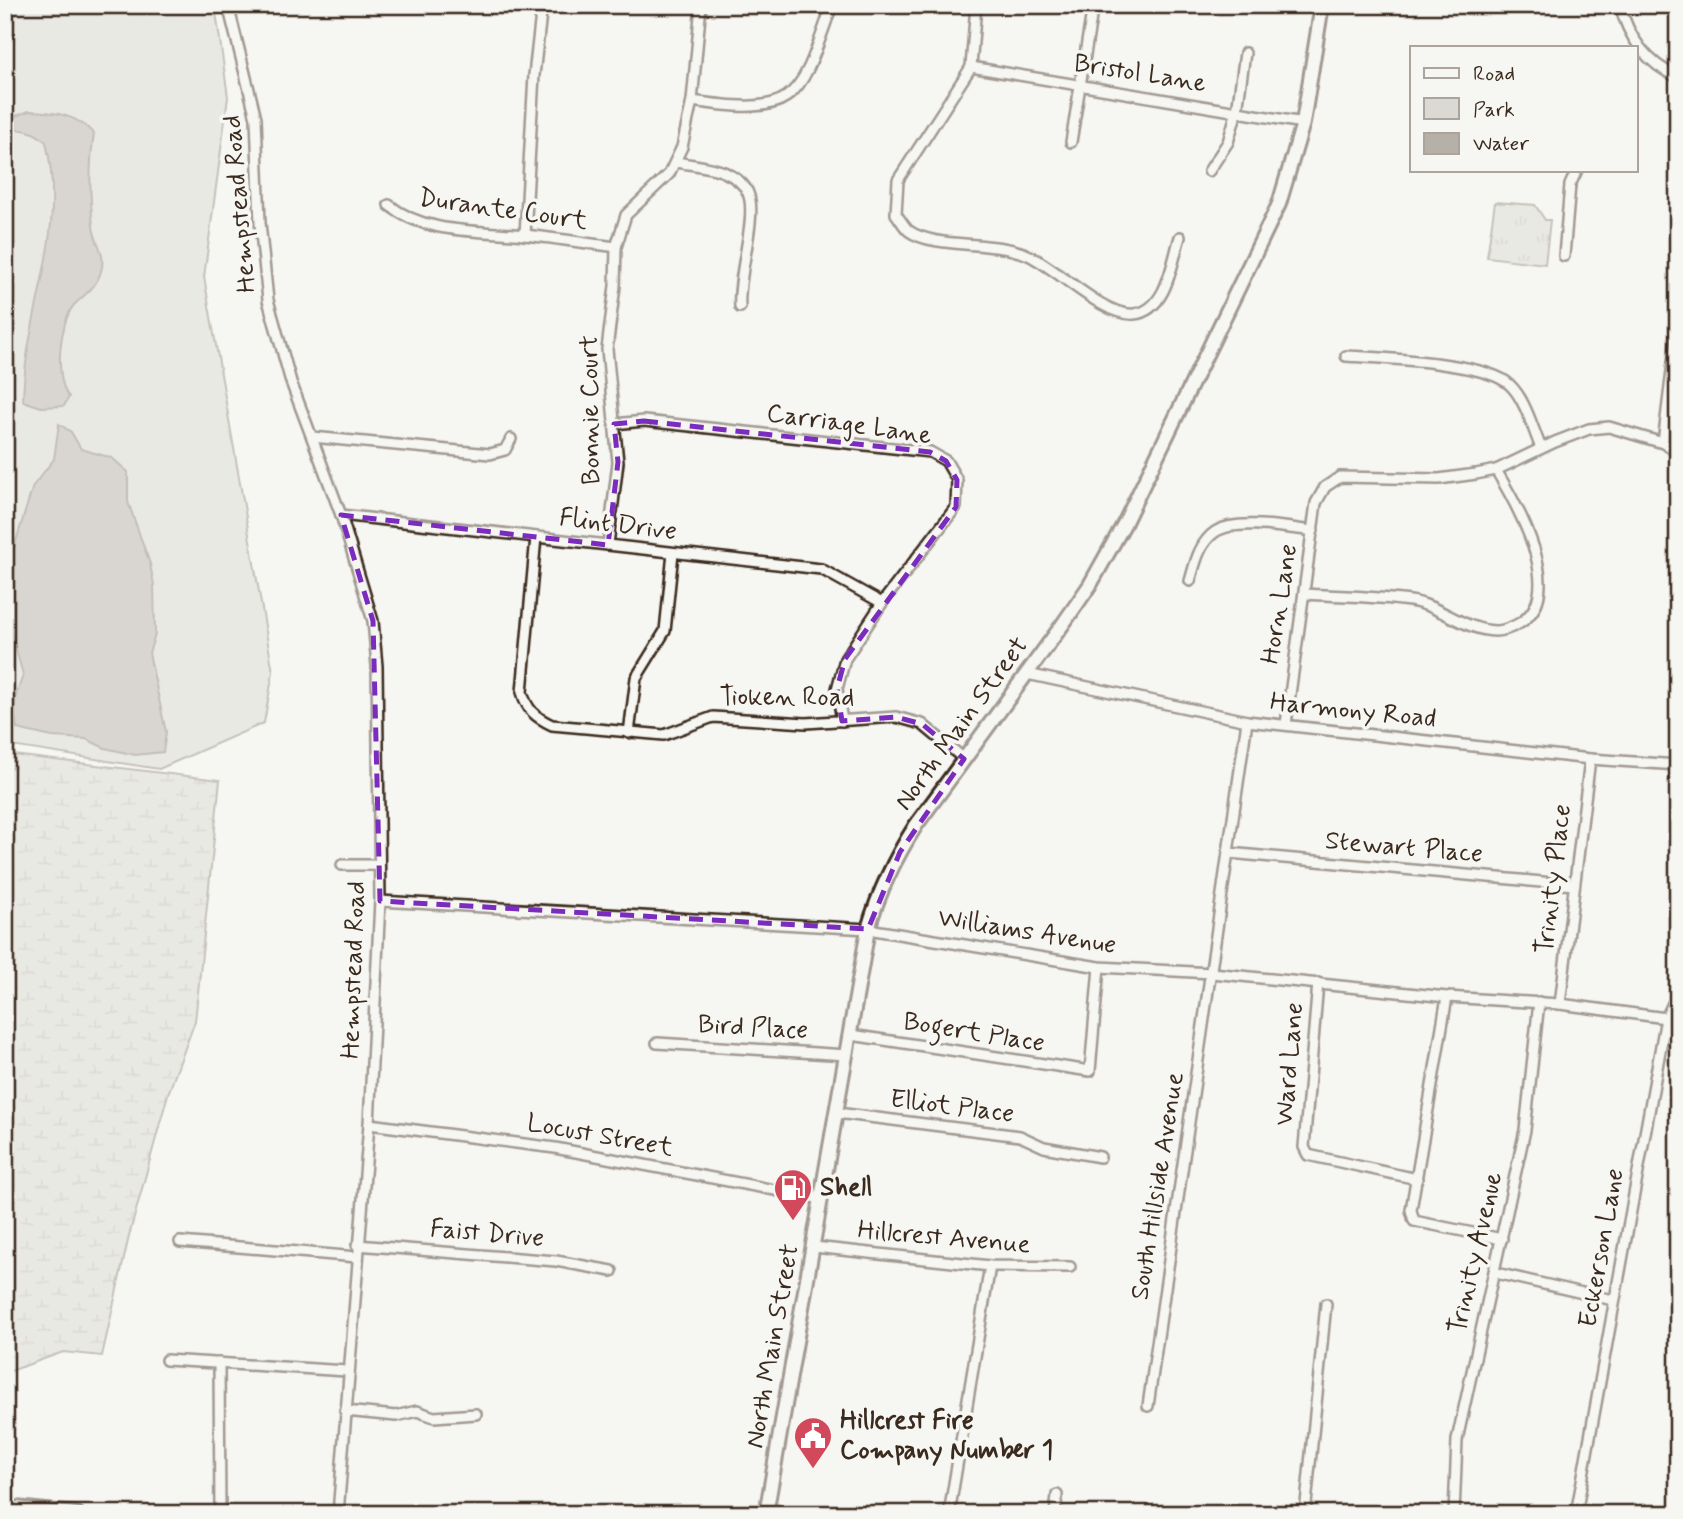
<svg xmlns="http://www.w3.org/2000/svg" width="1683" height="1519" font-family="Mynerve,sans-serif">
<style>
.green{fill:#dad9d3;stroke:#8a8278;stroke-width:2}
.wetland{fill:url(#wetland-marsh);stroke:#8a8278;stroke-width:2}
.park{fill:url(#park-tufts);stroke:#8a8278;stroke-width:2}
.water{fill:#b6b0a9;stroke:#857a71;stroke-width:2}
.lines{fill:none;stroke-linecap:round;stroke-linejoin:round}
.street-casing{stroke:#3b2a1e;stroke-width:14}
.secondary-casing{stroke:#3b2a1e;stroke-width:18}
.street{stroke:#f6f6f2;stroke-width:9}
.secondary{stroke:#f6f6f2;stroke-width:12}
.marked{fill:none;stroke:#7b2cbf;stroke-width:5;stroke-dasharray:14 9;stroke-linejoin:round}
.labels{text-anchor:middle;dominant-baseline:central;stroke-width:7;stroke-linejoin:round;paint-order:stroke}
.street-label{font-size:26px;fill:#3b2a1e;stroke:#f6f6f2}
.poi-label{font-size:26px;font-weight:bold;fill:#3b2a1e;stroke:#f6f6f2;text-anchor:start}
</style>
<defs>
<pattern id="wetland-marsh" width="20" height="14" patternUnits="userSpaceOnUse" patternTransform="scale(1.75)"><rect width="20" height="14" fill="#dad9d3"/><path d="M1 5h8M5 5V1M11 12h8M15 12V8" fill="none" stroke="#bcbab5"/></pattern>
<pattern id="park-tufts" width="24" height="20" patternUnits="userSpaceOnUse" patternTransform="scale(1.75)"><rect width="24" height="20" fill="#dad9d3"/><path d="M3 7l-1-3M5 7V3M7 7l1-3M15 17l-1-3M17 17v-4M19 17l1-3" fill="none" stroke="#bcbab5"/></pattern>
</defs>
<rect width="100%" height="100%" fill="#f6f6f2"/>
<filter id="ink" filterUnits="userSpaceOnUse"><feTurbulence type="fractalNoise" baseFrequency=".0143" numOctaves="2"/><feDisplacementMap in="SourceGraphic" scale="14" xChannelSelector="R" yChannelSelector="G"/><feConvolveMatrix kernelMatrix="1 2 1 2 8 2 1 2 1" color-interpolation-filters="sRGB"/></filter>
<g filter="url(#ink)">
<path class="green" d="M5 5H215L228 97 204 277 273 672 264 723 159 769 5 745Z"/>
<path class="wetland" d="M5 754 220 780 195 1021 168 1094 129 1236 102 1356 63 1352 5 1373Z"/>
<path class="park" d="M1495 202 1535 205 1545 220H1550L1545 264 1487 257Z"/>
<g class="water">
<path d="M29 111C55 112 76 114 94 134 89 163 90 198 93 226 94 240 105 252 102 267 98 287 86 293 74 305 59 322 54 380 69 397L64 406 41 407 23 401C25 310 68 236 46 142 34 131 27 130 12 129L8 125 10 118Z"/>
<path d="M59 424 71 432 81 449 112 458 128 472V502L150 564 154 585 155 634 149 653 166 732 163 752 135 755 105 748 86 739 52 737 17 729 13 705 23 675 11 631 10 561 33 486 54 459Z"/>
</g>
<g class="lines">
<defs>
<g id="street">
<path d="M228 5 256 118 260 223 268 300 291 382 341 515 373 621 377 666 380 901 369 1124 338 1514"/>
<path d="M976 5 971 67 898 180 896 214C900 219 904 227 909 231 934 249 995 240 1028 255 1057 268 1104 317 1134 314 1167 311 1172 262 1180 237"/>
<path d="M1620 5C1628 37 1647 64 1678 77"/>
<path d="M971 67 1303 123"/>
<path d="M692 101C799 117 799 99 832 5"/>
<path d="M1071 142 1093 5"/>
<path d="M676 162C691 165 709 166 724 172 733 176 744 183 748 193 758 217 737 275 740 307"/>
<path d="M1209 171 1228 142 1237 111 1245 53"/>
<path d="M389 205C426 235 479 230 524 235 555 238 585 243 616 247"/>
<path d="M525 235 534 75 542 5"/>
<path d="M1564 256 1570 185 1577 170"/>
<path d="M1346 356C1379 358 1488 362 1510 385 1525 399 1533 429 1541 448"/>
<path d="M614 424 644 421 930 452 946 461 957 480 956 507 882 603 845 659 837 689 842 721"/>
<path d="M312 437 490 454 505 450 511 439"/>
<path d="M1663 443 1678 322"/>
<path d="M341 515 821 569 882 603"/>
<path d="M536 537 522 692C527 710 535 717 552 725L664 735 713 717 806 723 896 717 922 724 964 759"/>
<path d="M608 545 618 462 607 349 615 286 616 247 626 215 669 174 682 147 692 101 701 5"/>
<path d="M1190 581C1195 564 1199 543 1215 532 1236 518 1288 528 1313 531"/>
<path d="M1304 594C1339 596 1375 596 1410 601 1439 605 1464 630 1495 631 1503 631 1513 627 1520 623 1568 593 1517 505 1496 470"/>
<path d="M1027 674 1247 721 1590 759 1678 765"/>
<path d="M1286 724 1316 503 1325 487 1340 477 1439 479 1476 474 1496 470 1555 442 1589 429 1609 427 1663 443 1678 452"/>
<path d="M629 733 636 678 665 631 673 553"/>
<path d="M1229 853 1574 885"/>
<path d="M342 865H379"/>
<path d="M380 901 868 929 1099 967 1212 973 1447 997 1560 1004 1666 1018"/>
<path d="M1318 983 1304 1147 1308 1155 1417 1179"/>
<path d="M1447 997 1411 1210 1414 1221 1502 1239"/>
<path d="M1560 1004 1590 759"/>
<path d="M851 1035 1090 1071 1099 967"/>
<path d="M657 1043 847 1055"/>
<path d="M837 1113 1020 1136 1044 1147 1100 1157"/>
<path d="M369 1124 555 1148 822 1199"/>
<path d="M180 1242 357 1257"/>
<path d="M357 1245 556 1261 612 1271"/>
<path d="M814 1247 990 1266 1070 1267"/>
<path d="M1496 1273 1613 1300"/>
<path d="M166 1360 347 1371"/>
<path d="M219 1363 220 1514"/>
<path d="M1148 1406 1247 721"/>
<path d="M345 1411 396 1416 417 1411 434 1417 476 1414"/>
<path d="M949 1514 990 1266"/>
<path d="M1055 1514 1057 1495"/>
<path d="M1305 1514 1326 1304"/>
<path d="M1454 1514 1457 1440 1525 1130 1539 1002"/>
<path d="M1576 1514 1666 1018 1678 993"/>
</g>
<g id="secondary">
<path d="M5 1507 77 1514"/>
<path d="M766 1514 868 929C879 891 895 858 916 825L1063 624 1090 585 1124 524 1279 204 1303 123 1322 5"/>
</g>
</defs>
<use href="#street" class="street-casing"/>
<use href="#secondary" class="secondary-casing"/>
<use href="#street" class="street"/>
<use href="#secondary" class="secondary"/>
</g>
</g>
<path d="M0 0H1683V1519H0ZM644 421 930 452 946 461 957 480 956 507 845 659 837 689 842 721 896 717 922 724 964 759 900 852 868 929 380 901 373 621 341 515 608 545 618 462 614 424Z" fill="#f6f6f2" fill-opacity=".55" fill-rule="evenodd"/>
<path class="marked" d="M644 421 930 452 946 461 957 480 956 507 845 659 837 689 842 721 896 717 922 724 964 759 900 852 868 929 380 901 373 621 341 515 608 545 618 462 614 424Z"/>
<defs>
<symbol id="fuel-pin" viewBox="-11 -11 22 30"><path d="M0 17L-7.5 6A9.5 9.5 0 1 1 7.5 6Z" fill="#d1495b" stroke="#f6f6f2"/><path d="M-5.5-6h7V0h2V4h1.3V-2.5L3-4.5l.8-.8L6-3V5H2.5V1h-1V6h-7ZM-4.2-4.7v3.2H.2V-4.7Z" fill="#fff"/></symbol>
<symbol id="civic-pin" viewBox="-11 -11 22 30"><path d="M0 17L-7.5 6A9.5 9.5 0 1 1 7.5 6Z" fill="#d1495b" stroke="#f6f6f2"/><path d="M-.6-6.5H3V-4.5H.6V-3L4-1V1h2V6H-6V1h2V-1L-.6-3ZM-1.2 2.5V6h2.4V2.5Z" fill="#fff"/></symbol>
</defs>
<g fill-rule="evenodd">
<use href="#fuel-pin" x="771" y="1166" width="44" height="60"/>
<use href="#civic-pin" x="791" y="1414" width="44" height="60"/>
</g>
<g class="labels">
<g class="street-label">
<text transform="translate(1140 74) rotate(9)">Bristol Lane</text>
<text transform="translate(240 204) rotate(-95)">Hempstead Road</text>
<text transform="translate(503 210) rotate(8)">Durante Court</text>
<text transform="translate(591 410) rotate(-91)">Bonnie Court</text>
<text transform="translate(849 425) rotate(8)">Carriage Lane</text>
<text transform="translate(618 525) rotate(7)">Flint Drive</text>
<text transform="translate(1280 604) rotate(-81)">Horn Lane</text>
<text x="787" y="698">Tioken Road</text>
<text transform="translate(1353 711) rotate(6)">Harmony Road</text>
<text transform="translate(962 724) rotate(-54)">North Main Street</text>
<text transform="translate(1404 848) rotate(5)">Stewart Place</text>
<text transform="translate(1554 879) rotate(-83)">Trinity Place</text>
<text transform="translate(1027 932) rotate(9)">Williams Avenue</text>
<text transform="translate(354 970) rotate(-88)">Hempstead Road</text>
<text transform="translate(753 1028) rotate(3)">Bird Place</text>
<text transform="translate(974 1033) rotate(9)">Bogert Place</text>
<text transform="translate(1290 1064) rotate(-85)">Ward Lane</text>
<text transform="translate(952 1107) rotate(7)">Elliot Place</text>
<text transform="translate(600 1136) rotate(10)">Locust Street</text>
<text transform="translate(1158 1186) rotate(-81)">South Hillside Avenue</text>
<text transform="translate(487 1234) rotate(5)">Faist Drive</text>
<text transform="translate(944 1238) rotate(5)">Hillcrest Avenue</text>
<text transform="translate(1602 1248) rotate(-80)">Eckerson Lane</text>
<text transform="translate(1476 1253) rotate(-77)">Trinity Avenue</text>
<text transform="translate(773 1346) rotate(-80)">North Main Street</text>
</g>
<g class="poi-label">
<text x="820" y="1188">Shell</text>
<text x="840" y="1421">Hillcrest Fire<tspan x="840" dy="30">Company Number 1</tspan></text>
</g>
</g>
<rect width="1683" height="1519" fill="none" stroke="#f6f6f2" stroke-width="28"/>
<rect x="14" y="14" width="1655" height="1491" fill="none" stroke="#3b2a1e" stroke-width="2.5" filter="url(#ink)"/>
<rect x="1410" y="46" width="228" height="126" fill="#f6f6f2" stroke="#aba49d" stroke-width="2"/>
<rect x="1424" y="68" width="35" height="10" fill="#f6f6f2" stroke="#aba49d" stroke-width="2"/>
<text x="1473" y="80" font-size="21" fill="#3b2a1e">Road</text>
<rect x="1424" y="98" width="35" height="21" fill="#dad9d3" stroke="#aba49d" stroke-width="2"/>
<text x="1473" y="116" font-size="21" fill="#3b2a1e">Park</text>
<rect x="1424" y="133" width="35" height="21" fill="#b6b0a9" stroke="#aba49d" stroke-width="2"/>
<text x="1473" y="150" font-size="21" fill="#3b2a1e">Water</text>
</svg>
